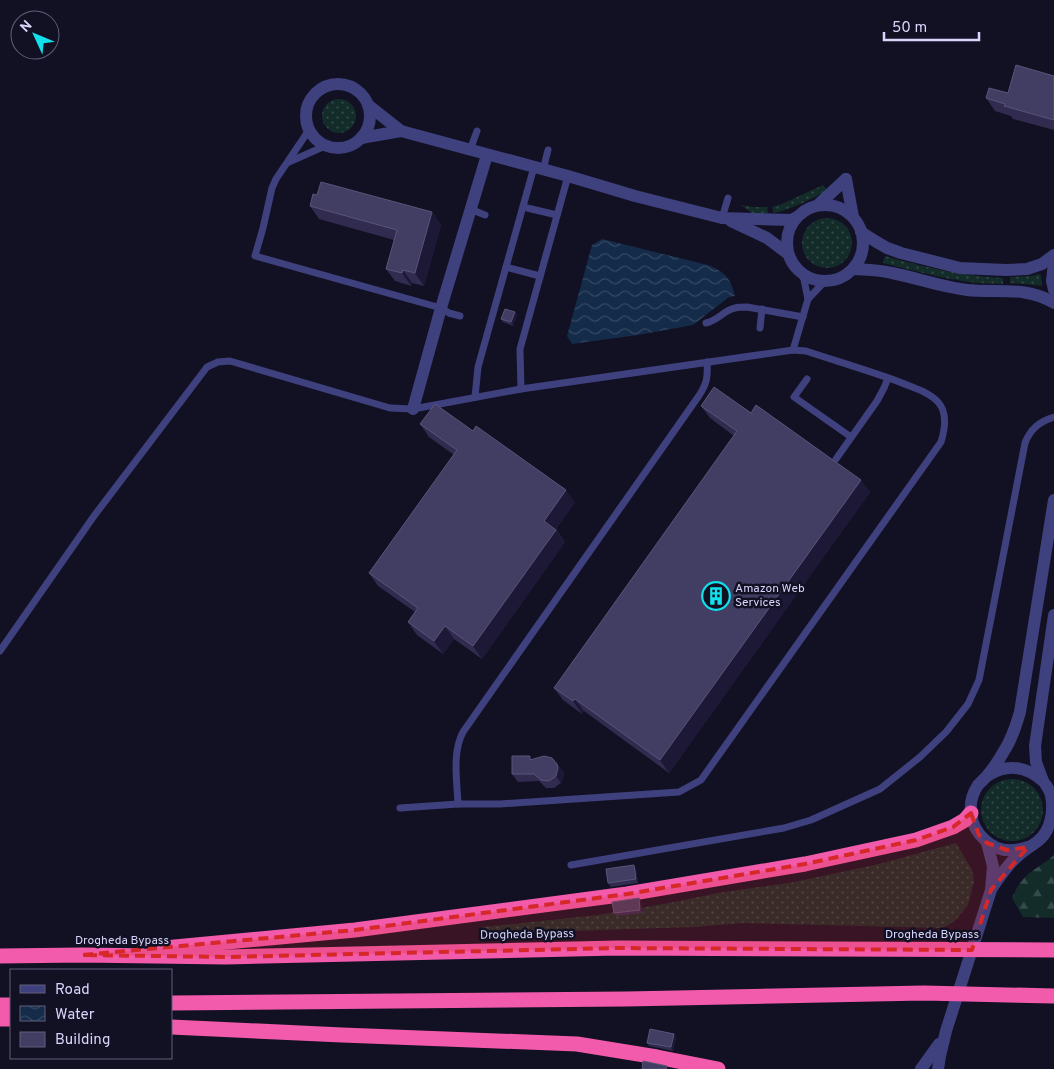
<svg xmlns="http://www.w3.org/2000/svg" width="1054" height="1069" font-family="Overpass,sans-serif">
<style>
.grass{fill:url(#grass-dots)}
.forest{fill:url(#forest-firs)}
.water{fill:url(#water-waves)}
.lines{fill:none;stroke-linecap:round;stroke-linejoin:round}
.service{stroke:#3f407e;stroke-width:7}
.minor{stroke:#3f407e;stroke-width:12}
.tertiary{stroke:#3f407e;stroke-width:12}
.motorway{stroke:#f25aab;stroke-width:15}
.wall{fill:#302b4f}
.shaded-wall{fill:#1c1836}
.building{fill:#423d62;stroke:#59557a}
.marked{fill:#d62828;fill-opacity:0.2;stroke:#d62828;stroke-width:4;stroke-dasharray:10 6;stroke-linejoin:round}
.labels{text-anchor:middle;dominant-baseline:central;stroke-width:5;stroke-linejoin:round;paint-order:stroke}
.poi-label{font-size:12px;fill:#d7d5fc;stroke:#121023;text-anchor:start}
.street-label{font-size:12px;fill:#d7d5fc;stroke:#121023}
</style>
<defs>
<pattern id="grass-dots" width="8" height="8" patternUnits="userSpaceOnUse" patternTransform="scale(1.25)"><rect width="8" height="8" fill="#132c2a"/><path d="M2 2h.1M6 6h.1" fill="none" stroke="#354a4a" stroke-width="1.8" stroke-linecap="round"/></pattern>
<pattern id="forest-firs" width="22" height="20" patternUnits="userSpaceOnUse" patternTransform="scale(1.25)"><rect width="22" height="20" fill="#132c2a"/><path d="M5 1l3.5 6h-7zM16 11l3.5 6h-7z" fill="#354a4a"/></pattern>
<pattern id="water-waves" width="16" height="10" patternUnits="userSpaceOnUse" patternTransform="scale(1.25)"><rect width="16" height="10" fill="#142b49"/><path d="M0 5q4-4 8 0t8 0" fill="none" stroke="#354964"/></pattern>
</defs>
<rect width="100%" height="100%" fill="#121023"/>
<g class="grass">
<circle cx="339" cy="116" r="17"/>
<path d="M823 185 827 190C815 198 789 210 774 213L772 207 782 204Z"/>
<path d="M741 205 754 207H767L768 214 752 213Z"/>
<circle cx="827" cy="243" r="25"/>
<path d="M885 256C924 267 962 276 1003 278V284C959 284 925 273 883 263Z"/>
<path d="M1039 274 1041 275 1042 286 1026 284 1010 283V277L1031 276Z"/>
<circle cx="1012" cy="810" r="31"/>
<path d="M956 843 972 870 974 882 968 905 956 920 943 928 743 923 694 927 538 932 481 933 479 930 483 927 598 915 664 904 718 893 794 882 879 864Z"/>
</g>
<path class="forest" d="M1054 855V918L1023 917 1012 898C1017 885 1026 874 1038 867 1043 863 1049 860 1054 855Z"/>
<path class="water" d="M602 239 708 265C725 272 730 277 735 296L729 297 693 325 638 335 572 344 567 336 592 245Z"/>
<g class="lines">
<g class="service">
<path d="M309 130 276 179 272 188 263 228 255 256 441 308 449 313 460 316"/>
<path d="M470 150 477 131"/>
<path d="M289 162 325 146"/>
<path d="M543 170 548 150"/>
<path d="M523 207 557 215"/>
<path d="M470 209 485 215"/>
<path d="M722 218 728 198"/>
<path d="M506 267 540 276"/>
<path d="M803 275 808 299 825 281"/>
<path d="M706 323C719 320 724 310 735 308 739 307 743 307 747 307L803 317"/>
<path d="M760 328 762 309"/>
<path d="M793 350 808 299"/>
<path d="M807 379 794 397 851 437"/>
<path d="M521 389 520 349 568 176"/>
<path d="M475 397 478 367 534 167"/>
<path d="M836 459 877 401 884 388 888 378"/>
<path d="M0 651 94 516 207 367 218 362 230 361 390 408 413 409 521 389 793 350 806 351C836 361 867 370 897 381 911 387 928 391 938 402 948 413 945 429 941 442L701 780 679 792 500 804H458L400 808"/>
<path d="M458 804C457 781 452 752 463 732L698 397C707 384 708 377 707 362"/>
<path d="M571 865 784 828 811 820 880 789 920 757 946 732 968 704 979 680 1025 443C1030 429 1040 421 1054 417"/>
</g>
<g class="minor">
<circle cx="338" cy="116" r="32"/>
<path d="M401 131 568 176 635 196 722 218 791 220 797 217"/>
<path d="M361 138 401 131 368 105"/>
<path d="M846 179 853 217"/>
<path d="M818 205 846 179"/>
<circle cx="825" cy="243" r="38"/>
<path d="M731 221 767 238 787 253"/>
<path d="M861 232 875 241 887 248 901 253 960 268 1006 270 1027 269 1042 264 1054 255"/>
<path d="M854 269C867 270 879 270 892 273 917 278 942 287 967 290 997 293 1027 286 1054 303"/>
<path d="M413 409 441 308 487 155"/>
</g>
<g class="tertiary">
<path d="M1054 263 1052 281 1054 290"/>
<path d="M989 775C1008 763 1027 767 1043 781"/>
<path d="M1043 781 1036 762 1035 746 1054 615"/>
<path d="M1028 847C1013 852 997 852 985 840 969 826 966 803 978 785 981 782 984 779 986 777 993 769 999 760 1004 751 1012 739 1016 726 1020 712L1054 500"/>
<path d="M992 888C1000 876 1008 864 1019 855 1025 849 1032 846 1038 841 1051 831 1054 811 1051 795 1050 792 1048 788 1046 785"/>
<path d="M921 1069 939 1044"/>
<path d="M938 1069 940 1056 946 1031 991 890 993 866 987 843"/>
</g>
<g class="motorway">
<path d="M164 948 355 930 627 894 805 864 916 840 953 827 965 820 971 813"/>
<path d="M0 956 82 955 226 957 617 948 1054 950"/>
<path d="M171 1003 626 999 924 993 1054 996"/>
<path d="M0 1005H11"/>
<path d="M0 1019H11"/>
<path d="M171 1027 342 1035 577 1044 657 1057 718 1069"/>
</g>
</g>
<g class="wall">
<path d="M1054 76V130L1013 119 1011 116 995 111 986 98 1008 93Z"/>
<path d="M310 206 432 212 441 225 424 286 412 283 411 286 395 281 386 269 394 240 319 219Z"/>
<path d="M515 312 517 315 513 326 503 322 501 319Z"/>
<path d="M701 406 751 413 870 492 669 773 584 711 582 714 563 700 554 688 734 436 710 418Z"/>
<path d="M420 424 473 431 575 502 556 529 565 542 482 659 454 639 443 654 417 635 408 622 415 612 378 586 369 573 454 455 429 437Z"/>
<path d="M532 759 557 764 563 771 564 776 561 783 554 788H546L539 781 518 782 512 774Z"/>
<path d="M636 868 638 883 611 887 608 883Z"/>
<path d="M641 901 643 913 616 916 614 913Z"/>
<path d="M676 1037 673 1051 649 1046 647 1043Z"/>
</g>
<g class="shaded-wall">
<path d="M432 212 441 225 424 286 415 273Z"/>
<path d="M403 270 412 283 411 286 402 273Z"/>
<path d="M515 312 517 315 513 326 511 322Z"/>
<path d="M861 480 870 492 669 773 660 760Z"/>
<path d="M566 490 575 502 553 533 544 521Z"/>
<path d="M556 530 565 542 482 659 473 646Z"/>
<path d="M445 626 454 639 443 654 434 641Z"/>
<path d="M575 699 584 711 582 714 573 701Z"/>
<path d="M557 764 563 771 564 776 561 783 556 776Z"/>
<path d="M634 865 636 868 638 883 636 879Z"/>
<path d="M639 898 641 901 643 913 640 910Z"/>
<path d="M674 1034 676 1037 673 1051 671 1047Z"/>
</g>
<g class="building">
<path d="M1016 65 1054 76V120L1004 106 1005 104 986 98 989 88 1008 93Z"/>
<path d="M321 182 432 212 415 273 403 270 402 273 386 269 397 230 310 206 313 194 317 195Z"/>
<path d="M505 309 515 312 511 322 501 319Z"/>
<path d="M714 387 751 413 756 405 861 480 660 760 575 699 573 701 554 688 737 431 701 406Z"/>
<path d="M435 404 473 431 476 426 566 490 544 521 556 530 473 646 445 626 434 641 408 622 418 608 369 573 457 450 420 424Z"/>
<path d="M512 756H530V760L544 756 552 758 557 764 558 768 556 776 549 781 541 780 534 774H512Z"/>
<path d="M634 865 636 879 608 883 606 869Z"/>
<path d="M639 898 640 910 614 913 612 902Z"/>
<path d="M650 1029 674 1034 671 1047 647 1043Z"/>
<path d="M643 1061 667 1066 666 1069H642Z"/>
</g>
<path class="marked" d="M971 813 979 835 987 843 1007 850 1028 847 991 890 972 950 617 948 226 957 82 955 355 930 627 894 805 864 916 840 953 827Z"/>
<defs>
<symbol id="building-ring" viewBox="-11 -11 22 22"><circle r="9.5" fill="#121023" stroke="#12e1eb" stroke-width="1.5"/><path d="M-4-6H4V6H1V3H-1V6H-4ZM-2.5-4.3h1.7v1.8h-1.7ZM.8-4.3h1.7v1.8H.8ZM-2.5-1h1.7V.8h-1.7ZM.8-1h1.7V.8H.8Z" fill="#12e1eb"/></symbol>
</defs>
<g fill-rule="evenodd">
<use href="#building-ring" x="700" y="580" width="32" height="32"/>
</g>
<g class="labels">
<g class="poi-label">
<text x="735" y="589">Amazon Web<tspan x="735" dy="14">Services</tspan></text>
</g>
<g class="street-label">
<text transform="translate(527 935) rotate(-1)">Drogheda Bypass</text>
<text x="932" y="935">Drogheda Bypass</text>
<text x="122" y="941">Drogheda Bypass</text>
</g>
</g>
<rect x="10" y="969" width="162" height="90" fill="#121023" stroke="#615f7a"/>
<rect x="20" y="985" width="25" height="8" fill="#3f407e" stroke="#615f7a"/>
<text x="55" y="994" font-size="15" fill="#d7d5fc">Road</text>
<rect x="20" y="1006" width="25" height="15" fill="url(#water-waves)" stroke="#615f7a"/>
<text x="55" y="1019" font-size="15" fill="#d7d5fc">Water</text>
<rect x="20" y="1032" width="25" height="15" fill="#423d62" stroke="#615f7a"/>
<text x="55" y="1044" font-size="15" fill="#d7d5fc">Building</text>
<g transform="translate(35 35) rotate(314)"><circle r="24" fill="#121023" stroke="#615f7a"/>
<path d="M0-4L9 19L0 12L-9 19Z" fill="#12e1eb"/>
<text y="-8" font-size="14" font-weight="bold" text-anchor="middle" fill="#d7d5fc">N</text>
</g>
<path d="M884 32v8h95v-8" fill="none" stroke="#d7d5fc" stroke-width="2.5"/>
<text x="892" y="32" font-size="15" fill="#d7d5fc" stroke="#121023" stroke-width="4" paint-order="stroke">50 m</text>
</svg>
